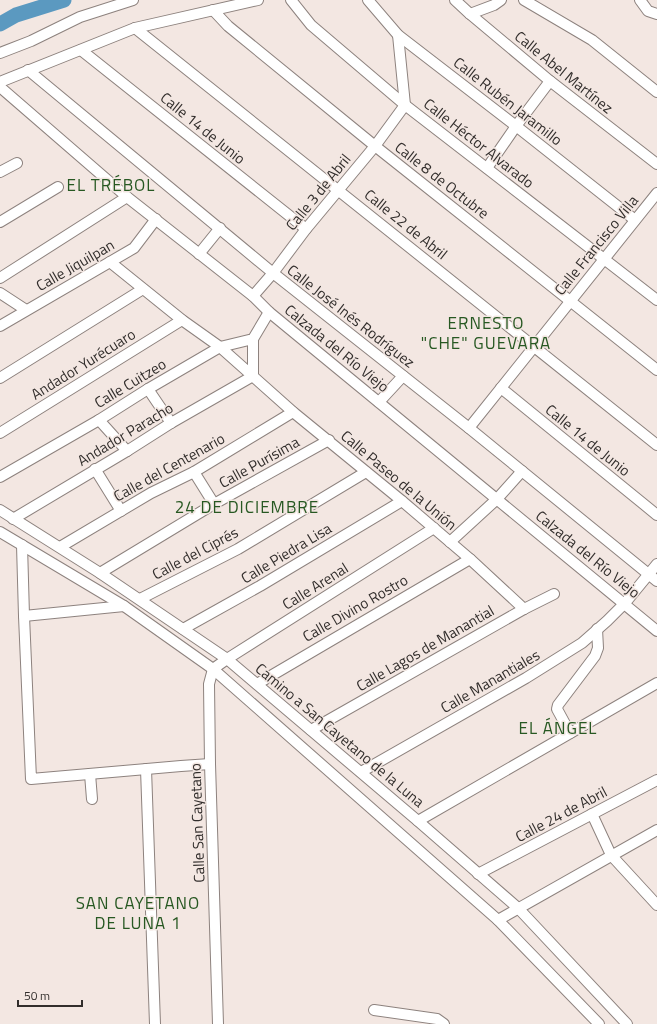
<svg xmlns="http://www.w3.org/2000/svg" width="657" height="1024" font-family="'Titillium Web',sans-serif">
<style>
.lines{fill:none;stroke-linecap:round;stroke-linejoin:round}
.river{stroke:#5b99c0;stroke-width:15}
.minor-casing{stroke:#8d827e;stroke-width:12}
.minor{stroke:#fff;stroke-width:10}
.labels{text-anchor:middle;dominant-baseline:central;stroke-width:3;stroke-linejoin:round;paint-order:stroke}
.street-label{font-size:15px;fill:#322e2c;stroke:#f3e7e2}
.quarter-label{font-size:17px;letter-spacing:1px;fill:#275822;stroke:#f3e7e2}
</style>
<rect width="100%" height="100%" fill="#f3e7e2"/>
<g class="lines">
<path class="river" d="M0 24 16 15 64 0"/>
<defs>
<g id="minor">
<path d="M291 0 311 25 405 105 657 300"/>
<path d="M368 0 398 35 516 126 635 220"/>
<path d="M455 0 470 14 550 81 657 164"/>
<path d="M524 0 592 40 657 92"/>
<path d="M640 0 648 11 657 14"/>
<path d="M213 10 228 26 375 146 657 370"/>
<path d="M470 14 494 5 501 0"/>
<path d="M135 28 657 445"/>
<path d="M81 50 306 229"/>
<path d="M0 53 31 41 80 17 133 0"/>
<path d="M28 70 273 273 469 428 657 581"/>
<path d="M0 82 135 28 258 0"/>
<path d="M0 87 127 197 253 296 269 312 657 631"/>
<path d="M487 168 516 126 550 81"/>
<path d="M0 172 17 163"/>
<path d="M0 222 58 187"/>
<path d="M199 254 220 228"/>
<path d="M110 262 182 320 220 347 293 412 402 501 470 559 524 609"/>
<path d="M0 278 127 197"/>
<path d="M0 293 26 310"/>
<path d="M253 296 273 273 306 229 375 146 405 105 398 35"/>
<path d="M0 326 134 248 156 219"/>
<path d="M0 378 143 289"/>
<path d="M501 388 657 515"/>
<path d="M148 389 171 423"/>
<path d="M379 402 403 376"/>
<path d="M99 420 127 451"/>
<path d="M469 428 657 193"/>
<path d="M0 433 182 320"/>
<path d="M95 469 121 511"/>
<path d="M194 472 214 504"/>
<path d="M0 477 99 420 148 389 220 347 253 339 269 312"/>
<path d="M0 510 100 573 227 659 418 821 518 908 627 1024"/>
<path d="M13 519 127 451 171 423 253 376V339"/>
<path d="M0 532 124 606 213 669 498 920 599 1024"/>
<path d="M450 542 497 499 522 471"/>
<path d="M22 545 24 616 31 779 181 766 210 764"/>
<path d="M60 547 151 493 194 472 293 412"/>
<path d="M100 573 214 504 329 440"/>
<path d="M140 599 238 549 366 472"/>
<path d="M24 616 124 606"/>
<path d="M183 629 260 586 402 501"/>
<path d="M257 684 470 559"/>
<path d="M311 730 524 609 554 594"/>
<path d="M570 733 557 709 558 705 595 656 598 648 597 629"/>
<path d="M146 769 155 1024"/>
<path d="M361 772 526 678 582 643 607 621 625 603 657 564"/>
<path d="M90 774 92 799"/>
<path d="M592 814 611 855 657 905"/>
<path d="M418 821 657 683"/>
<path d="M478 874 657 780"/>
<path d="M498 920 657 830"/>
<path d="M374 1010 437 1019 444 1024"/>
<path d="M218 1024 210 764 209 684 213 669 227 659 434 528"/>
</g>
</defs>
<use href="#minor" class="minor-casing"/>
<use href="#minor" class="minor"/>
</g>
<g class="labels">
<g class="street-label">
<text transform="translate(564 72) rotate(39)">Calle Abel Martínez</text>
<text transform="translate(508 101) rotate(38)">Calle Rubén Jaramillo</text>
<text transform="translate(203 128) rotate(39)">Calle 14 de Junio</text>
<text transform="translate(479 143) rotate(38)">Calle Héctor Alvarado</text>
<text transform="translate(442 180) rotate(38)">Calle 8 de Octubre</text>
<text transform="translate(318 192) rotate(-51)">Calle 3 de Abril</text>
<text transform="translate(406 224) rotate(39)">Calle 22 de Abril</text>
<text transform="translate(596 245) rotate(-51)">Calle Francisco Villa</text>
<text transform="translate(75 265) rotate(-30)">Calle Jiquilpan</text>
<text transform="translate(351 316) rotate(38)">Calle José Inés Rodríguez</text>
<text transform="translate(337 348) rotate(39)">Calzada del Río Viejo</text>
<text transform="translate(83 364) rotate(-32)">Andador Yurécuaro</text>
<text transform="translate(130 383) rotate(-31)">Calle Cuitzeo</text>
<text transform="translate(125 434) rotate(-31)">Andador Paracho</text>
<text transform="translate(588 440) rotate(39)">Calle 14 de Junio</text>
<text transform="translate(259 462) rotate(-29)">Calle Purísima</text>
<text transform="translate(169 467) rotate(-29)">Calle del Centenario</text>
<text transform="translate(399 480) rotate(40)">Calle Paseo de la Unión</text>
<text transform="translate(195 553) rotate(-28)">Calle del Ciprés</text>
<text transform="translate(286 553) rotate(-31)">Calle Piedra Lisa</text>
<text transform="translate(588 554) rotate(39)">Calzada del Río Viejo</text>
<text transform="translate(315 586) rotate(-32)">Calle Arenal</text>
<text transform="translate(355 608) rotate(-30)">Calle Divino Rostro</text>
<text transform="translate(425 648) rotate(-30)">Calle Lagos de Manantial</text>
<text transform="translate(490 681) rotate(-30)">Calle Manantiales</text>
<text transform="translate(340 735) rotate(40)">Camino a San Cayetano de la Luna</text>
<text transform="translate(561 814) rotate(-28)">Calle 24 de Abril</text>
<text transform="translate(197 823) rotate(-92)">Calle San Cayetano</text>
</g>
<g class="quarter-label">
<text x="111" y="185">EL TRÉBOL</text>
<text x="486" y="323">ERNESTO<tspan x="486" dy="20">"CHE" GUEVARA</tspan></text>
<text x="247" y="507">24 DE DICIEMBRE</text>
<text x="558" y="728">EL ÁNGEL</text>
<text x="138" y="903">SAN CAYETANO<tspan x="138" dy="20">DE LUNA 1</tspan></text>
</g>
</g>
<path d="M18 1000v6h64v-6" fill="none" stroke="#322e2c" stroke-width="2"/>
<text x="24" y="1000" font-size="12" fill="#322e2c" stroke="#f3e7e2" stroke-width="3" paint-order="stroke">50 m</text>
</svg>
